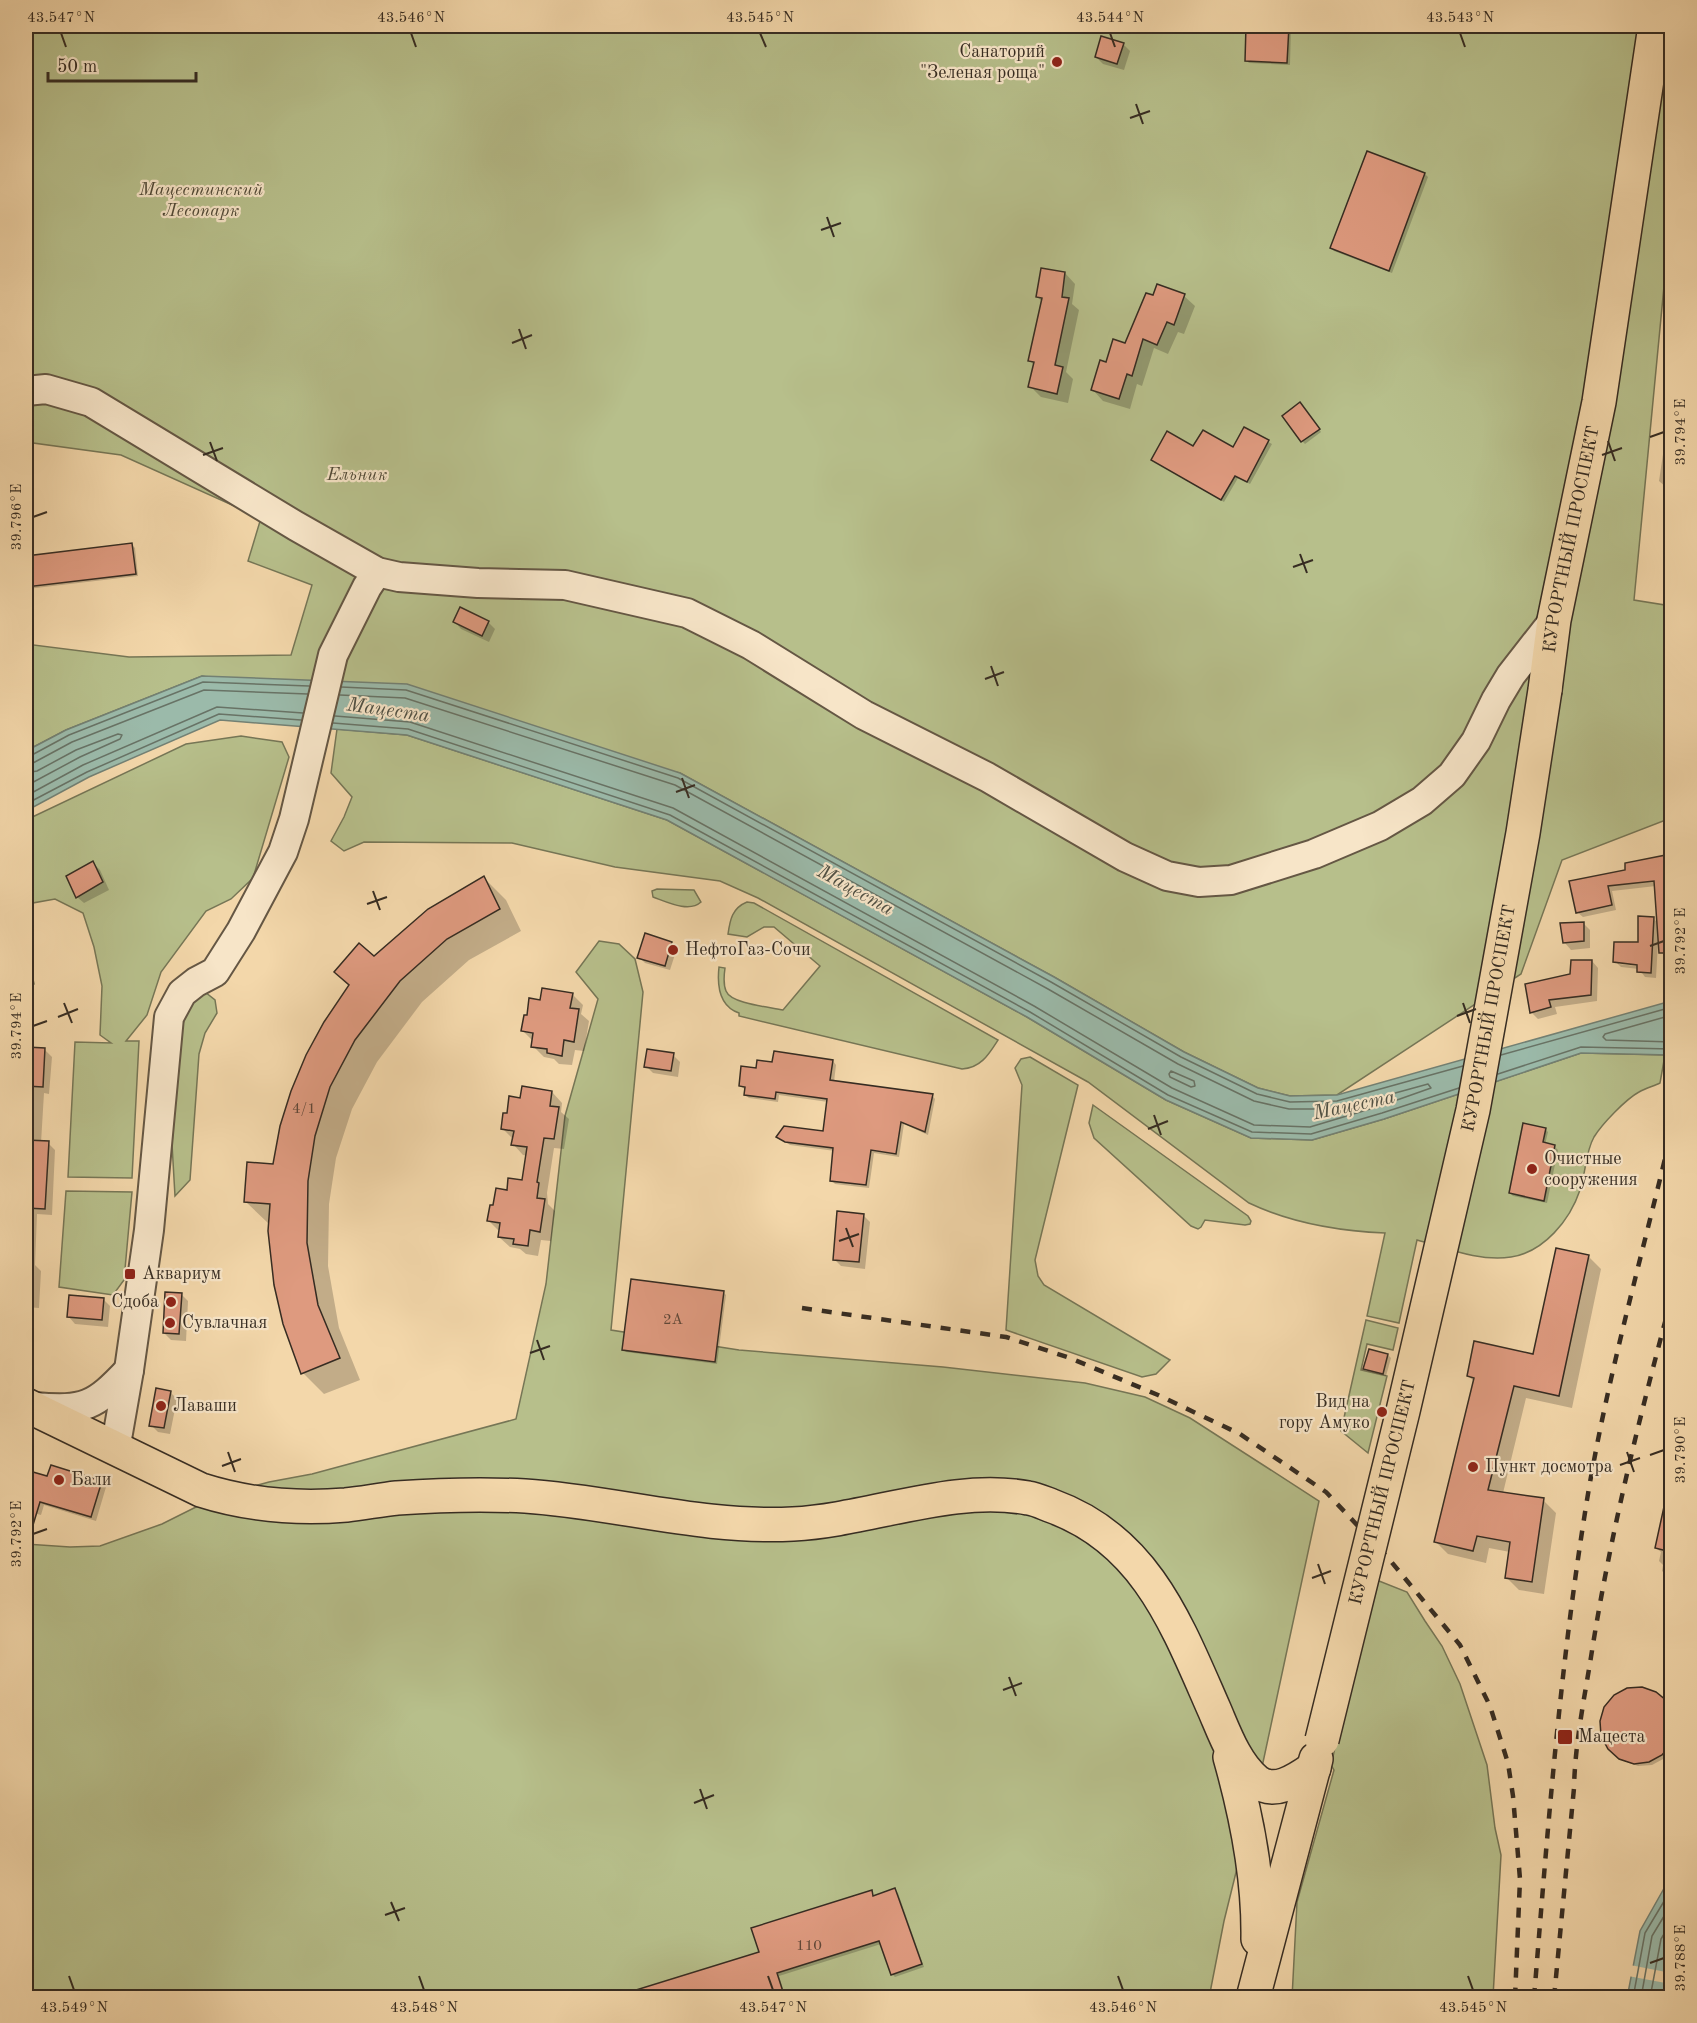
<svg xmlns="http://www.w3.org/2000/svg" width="1697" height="2023" font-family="'Old Standard TT',serif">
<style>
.green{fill:#b7bf8b;stroke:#767656;stroke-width:1.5}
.water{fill:#9bbaaa;stroke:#738174;stroke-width:1.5}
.pier{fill:#f3d7aa}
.shadow{fill:#0003;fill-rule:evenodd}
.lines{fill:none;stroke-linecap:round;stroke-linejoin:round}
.shore{stroke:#687366;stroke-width:1.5}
.building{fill:#de9a7f;stroke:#362c22;stroke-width:1.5}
.minor-casing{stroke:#655744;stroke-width:32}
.major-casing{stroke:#362c22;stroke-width:36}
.minor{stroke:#f7e5c8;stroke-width:28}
.major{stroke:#f3d7aa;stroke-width:33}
.rail{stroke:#362c22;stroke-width:4.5;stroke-dasharray:10 10;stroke-linecap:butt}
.major-bridge-casing{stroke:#362c22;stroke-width:36;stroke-linecap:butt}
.major-bridge{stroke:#f3d7aa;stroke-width:33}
.ticks{fill:none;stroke:#362c22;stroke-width:2}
.poi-dot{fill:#8f2418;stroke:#f7e5c8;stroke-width:2}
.labels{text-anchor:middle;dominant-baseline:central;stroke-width:4.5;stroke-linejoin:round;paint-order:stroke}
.number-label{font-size:15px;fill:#604839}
.poi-label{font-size:18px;fill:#362c22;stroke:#f7e5c8;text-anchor:start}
.park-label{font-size:18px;font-style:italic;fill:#504937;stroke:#f7e5c8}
.street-label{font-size:18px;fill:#362c22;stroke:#f7e5c8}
.water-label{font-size:20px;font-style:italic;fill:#4f5044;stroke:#f7e5c8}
.neatline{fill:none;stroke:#362c22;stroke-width:2}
.ticks-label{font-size:15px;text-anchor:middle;fill:#362c22}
</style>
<rect width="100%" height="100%" fill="#f3d7aa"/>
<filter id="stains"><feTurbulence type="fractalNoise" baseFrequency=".00333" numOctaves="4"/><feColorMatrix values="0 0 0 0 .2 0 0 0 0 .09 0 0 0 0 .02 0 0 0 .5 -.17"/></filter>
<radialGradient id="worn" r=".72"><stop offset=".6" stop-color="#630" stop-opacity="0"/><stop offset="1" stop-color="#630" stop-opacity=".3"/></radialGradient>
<g class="green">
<path d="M26 26H1671V213L1634 600 1671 606V818L1562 860 1521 974 1337 1095 1290 1096 1258 1088 1184 1052 1054 977 680 773 202 676 66 730 26 751V644L129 657 291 655 312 585 248 561 261 518 121 455 26 442Z"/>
<path d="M337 729 407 735 667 820 1027 1017 1166 1100 1251 1138 1312 1140 1384 1119 1581 1053 1665 1055 1660 1083C1654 1086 1646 1088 1639 1092 1626 1099 1602 1124 1594 1137 1585 1153 1586 1173 1580 1190 1570 1220 1544 1252 1511 1257 1480 1262 1446 1248 1417 1240L1399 1323 1367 1316 1385 1233C1338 1231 1291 1223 1249 1203L1088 1082 758 898 720 881 615 867 512 843 364 842 344 851 331 841 344 817 352 797 331 773Z"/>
<path d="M241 736 282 742 289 757 253 878 231 899 206 911 161 972 147 1015 126 1041H139L132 1178 68 1177 75 1042 111 1043 100 1035 102 986 94 947 83 913 55 899 33 903 26 945 34 984 26 992V820L186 744Z"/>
<path d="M657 889 694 890 701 902C689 913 667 902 653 897L652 891Z"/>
<path d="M747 902 754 903 998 1040C989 1054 981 1068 962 1069L739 1016V1013C719 1006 717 985 719 967L725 968C724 975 723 984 726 991 731 1004 770 1007 783 1010L820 966 774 927H764L747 937 728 934C730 920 732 908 747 902Z"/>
<path d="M599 941 619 944 635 959 643 992 611 1330 739 1350 943 1367 1085 1383 1145 1397 1190 1418 1319 1501 1262 1767 1224 1921 1209 1998 26 1997V1544L70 1547 100 1546 162 1524 218 1496 269 1482 312 1474 516 1419 546 1284 565 1116 598 999 576 972Z"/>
<path d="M205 992 215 1000 217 1013 205 1033 199 1054 190 1180 175 1196 172 1144 178 1053 181 1030 192 996Z"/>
<path d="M1030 1057 1078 1085 1035 1260 1038 1276 1044 1285 1170 1360 1156 1374 1142 1377 1006 1330 1022 1085 1015 1068 1021 1059Z"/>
<path d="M1093 1105 1248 1216 1251 1221 1250 1224 1245 1225 1205 1220 1201 1227 1198 1229 1191 1226 1094 1138 1089 1123Z"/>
<path d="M66 1191 132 1192 124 1280 113 1295 59 1287Z"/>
<path d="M1366 1320 1398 1328 1393 1350 1367 1344 1361 1370 1387 1376 1368 1453 1341 1431Z"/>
<path d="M1374 1579 1407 1592 1425 1621 1442 1646 1460 1684 1487 1765 1495 1828 1501 1855 1493 1997 1292 1998 1297 1902 1334 1770 1331 1765Z"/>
</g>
<g class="water">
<path d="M202 676 407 684 680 773 1054 977 1184 1052 1258 1088 1290 1096 1337 1095 1671 1001V1055L1581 1053 1384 1119 1312 1140 1251 1138 1166 1100 1027 1017 667 820 407 735 220 720 89 777 26 811V751L66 730Z"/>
<path d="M1671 1876V1997L1627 1998 1640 1931Z"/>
</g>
<path class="pier" d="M1630 1965 1671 1973V1984L1628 1976Z"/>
<g class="shadow">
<path d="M1248 26H1291L1290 65 1249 63 1246 60Z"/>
<path d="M1123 44 1130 51 1124 70 1103 64 1096 57Z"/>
<path d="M1367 153 1425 174 1428 177 1392 273 1334 251 1331 248Z"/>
<path d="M1065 273 1075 284 1072 304 1079 310 1066 372 1073 379 1068 403 1041 397 1030 386 1035 366 1029 360 1043 302 1037 297Z"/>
<path d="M1184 296 1195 306 1184 334 1178 332 1168 354 1154 348 1142 386 1137 384 1130 409 1103 401 1093 390 1107 364 1126 344Z"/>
<path d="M1672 394V489L1667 488 1659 481Z"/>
<path d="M1303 407 1321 432 1305 444 1302 441Z"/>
<path d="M1244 429 1272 444 1250 484 1238 478 1224 502 1155 462 1234 449Z"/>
<path d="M132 545 135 548 138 576 27 589 26 588V558Z"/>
<path d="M455 622H488L495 629 489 642 461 629Z"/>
<path d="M1672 855V915L1663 913 1656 886 1612 891 1616 910 1583 917 1577 912 1570 883 1627 871 1626 864Z"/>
<path d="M93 863 100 870 109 890 84 903 77 897Z"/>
<path d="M484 878 506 900 521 931 469 960 422 1002 377 1062 352 1109 336 1158 329 1204 328 1266 339 1328 360 1380 324 1394 303 1373 270 1224 268 1223 246 1202 274 1165 350 986 336 972 374 958Z"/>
<path d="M1653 918 1659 924 1656 978 1645 977 1639 969 1621 967 1615 961 1639 944ZM1619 961 1645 964V967L1619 964Z"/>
<path d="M1583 923 1590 930V948L1571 950 1565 943Z"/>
<path d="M672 943 677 948 670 970 645 963 639 957Z"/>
<path d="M1592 961 1598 968 1597 1001 1555 1007 1557 1014 1538 1019 1531 1012 1572 975Z"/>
<path d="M572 994 583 1005 581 1014 589 1021 584 1051 575 1050 572 1065 559 1064 554 1059 544 1057 533 1046 534 1042 523 1031 528 1017 541 1001Z"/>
<path d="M26 1049 45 1050 52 1057 49 1094 44 1093 41 1143H48L55 1150 52 1215 37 1214 35 1265 41 1271 39 1308 26 1307Z"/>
<path d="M673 1055 680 1062 678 1077 653 1073 646 1066Z"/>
<path d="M833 1061 836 1065 834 1082 932 1095 935 1099 928 1135 904 1124 899 1157 874 1153 869 1188 835 1184 831 1180 835 1151 790 1145 778 1137 824 1133 828 1102 779 1095 778 1102 749 1098 745 1095 746 1090 740 1086 757 1069 773 1063Z"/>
<path d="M552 1092 562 1103 561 1112 569 1119 564 1149 554 1148 547 1193 548 1204 555 1211 551 1241 541 1240 538 1256 526 1254 520 1249 510 1247 499 1237 500 1232 489 1221 495 1207 508 1191 524 1182 528 1156 523 1155 513 1144 514 1140 503 1129 508 1115 521 1099Z"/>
<path d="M1545 1129 1548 1132 1545 1145 1555 1147 1558 1150 1547 1203 1513 1196 1510 1193Z"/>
<path d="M863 1215 870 1222 865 1269 841 1266 834 1259Z"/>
<path d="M1588 1256 1601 1269 1572 1408 1526 1398 1503 1493 1543 1500 1556 1513 1544 1594 1519 1590 1507 1578 1510 1552 1489 1548 1486 1563 1448 1554 1435 1541 1475 1382 1468 1376 1534 1356Z"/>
<path d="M723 1292 726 1295 717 1364 626 1352 623 1349Z"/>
<path d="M181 1294 188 1301 186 1341 171 1340 164 1333Z"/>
<path d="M103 1299 110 1306 108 1327 75 1324 69 1317Z"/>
<path d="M1388 1355 1391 1358 1386 1376 1368 1371 1365 1368Z"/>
<path d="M170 1392 177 1399 170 1434 158 1432 151 1425Z"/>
<path d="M26 1472 48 1478 101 1482 106 1487 96 1521 44 1505 41 1515 26 1511Z"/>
<path d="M1667 1500 1672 1501V1580L1662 1571 1663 1565 1659 1561 1661 1552 1656 1548Z"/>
<path d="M1666 1702 1672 1708V1750L1665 1758 1652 1765 1638 1766 1624 1761 1613 1752Z"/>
<path d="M895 1890 898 1893 924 1967 895 1977 892 1974 881 1944 779 1976 786 1998H654L761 1952 871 1892 875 1897Z"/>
</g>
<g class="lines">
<g class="shore">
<path d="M341 687 406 690 678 778 1051 982 1181 1057 1257 1094 1290 1102 1337 1101 1463 1066"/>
<path d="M335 716 410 722 673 808 1034 1006 1172 1088 1254 1125 1310 1127 1380 1106 1431 1088 1428 1084 1337 1109H1289L1254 1101 1178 1064 1048 989 675 785 405 698 340 695"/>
<path d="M333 723 408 729 670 815 1030 1012 1168 1095 1252 1132 1311 1134 1382 1113 1459 1088"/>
<path d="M26 756H30L69 735 203 682 309 686"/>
<path d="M26 764 33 763 72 742 204 690 308 694"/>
<path d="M26 773 37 771 76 750 118 734 122 735 120 739 80 757 26 786"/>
<path d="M26 796 83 765 217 707 303 713"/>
<path d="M26 804 87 772 219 714 301 720"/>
<path d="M1672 1015 1605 1034 1603 1037 1606 1040 1672 1042"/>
<path d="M1501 1055 1672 1007"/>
<path d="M1171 1071 1194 1081 1195 1086 1191 1087 1170 1077 1169 1074Z"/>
<path d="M1498 1074 1581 1047 1672 1049"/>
<path d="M1633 1998 1645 1933 1672 1888"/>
<path d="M1641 1998 1652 1936 1672 1903"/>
<path d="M1650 1998 1661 1939 1672 1921"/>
</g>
</g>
<g class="building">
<path d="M1246 26H1289L1287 63 1245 61Z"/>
<path d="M1101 36 1124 43 1117 64 1095 57Z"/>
<path d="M1367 151 1425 173 1389 271 1330 248Z"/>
<path d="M1041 268 1065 272 1062 297 1069 298 1055 365 1063 367 1057 394 1028 387 1034 362 1028 361 1042 298 1036 297Z"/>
<path d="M1157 284 1185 294 1174 325 1167 322 1157 345 1143 339 1132 376 1127 374 1119 399 1091 390 1100 360 1106 362 1113 339 1125 343 1146 293 1153 295Z"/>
<path d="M1300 402 1320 429 1301 442 1282 416Z"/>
<path d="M1244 427 1269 440 1247 482 1235 476 1221 500 1151 460 1167 431 1193 446 1203 430 1233 447Z"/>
<path d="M132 543 136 574 26 587V556Z"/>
<path d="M460 607 489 621 482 636 453 622Z"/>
<path d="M1671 854V953H1659L1654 881 1608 886 1612 905 1576 913 1569 881 1625 870V863Z"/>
<path d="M93 861 103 882 76 898 66 876Z"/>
<path d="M484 876 500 909 447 939 400 981 355 1040 330 1087 315 1136 308 1181 307 1243 318 1305 340 1358 301 1374 283 1324 274 1285 268 1231 270 1204 244 1202 247 1162 273 1164 280 1126 291 1091 306 1055 324 1022 349 985 334 972 359 943 374 956 428 909Z"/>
<path d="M1638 916 1654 917 1651 973 1637 972V965L1613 962 1614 942H1638Z"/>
<path d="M1584 922V941L1563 943 1560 923Z"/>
<path d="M645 933 672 942 665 966 637 958Z"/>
<path d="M1571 960H1592L1591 995 1549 1000 1551 1007 1530 1013 1525 984 1570 974Z"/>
<path d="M542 988 573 993 570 1008 579 1009 574 1042 564 1040 562 1056 547 1053V1049L531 1047 533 1033 521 1031 524 1015H527L529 998 540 1000Z"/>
<path d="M26 1047 45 1048 43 1087 26 1086Z"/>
<path d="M647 1049 674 1053 671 1071 644 1067Z"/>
<path d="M774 1051 833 1060 830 1080 933 1094 925 1132 901 1122 896 1154 871 1150 866 1185 830 1181 833 1148 785 1142 776 1137 784 1126 823 1131 827 1099 776 1092 775 1099 744 1095 745 1087 739 1086 741 1066 756 1068 757 1060 772 1062Z"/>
<path d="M522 1086 552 1091 550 1106 559 1107 554 1139 544 1138 537 1182 539 1183 537 1198 545 1199 540 1232 530 1230 528 1246 513 1244 514 1239 498 1237 500 1223 487 1221 490 1205H493L496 1188 507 1190 508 1178 522 1180 527 1147 511 1145 514 1131 501 1129 503 1113H507L509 1096 520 1098Z"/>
<path d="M1523 1123 1546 1128 1543 1142 1555 1145 1544 1201 1509 1193Z"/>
<path d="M26 1140 49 1141 45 1209 26 1208Z"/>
<path d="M837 1211 864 1214 859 1262 833 1260Z"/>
<path d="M1556 1248 1589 1255 1559 1396 1514 1386 1488 1490 1544 1498 1532 1582 1505 1578 1510 1542 1477 1536 1473 1551 1434 1542 1474 1378 1467 1376 1474 1341 1533 1354Z"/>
<path d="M631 1279 724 1291 715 1362 622 1350Z"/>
<path d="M165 1292 182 1293 179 1334 163 1333Z"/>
<path d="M69 1295 104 1298 102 1320 67 1317Z"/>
<path d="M1369 1349 1388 1354 1383 1374 1363 1369Z"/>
<path d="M156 1388 171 1391 164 1428 149 1426Z"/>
<path d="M51 1465 102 1481 91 1517 40 1502 30 1535 26 1534V1470L47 1476Z"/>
<path d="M1665 1502 1671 1503V1552L1655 1548Z"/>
<path d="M1642 1687 1656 1692 1667 1701 1671 1708V1744L1662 1755 1649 1762 1634 1764 1619 1759 1608 1749 1601 1736 1600 1721 1604 1707 1614 1695 1627 1688Z"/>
<path d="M895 1888 922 1964 891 1975 879 1941 777 1973 785 1998H624L623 1994 759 1952 751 1928 872 1890 873 1896Z"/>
</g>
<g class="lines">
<defs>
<g id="minor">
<path d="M26 391 46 389 91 402 296 526 377 572 399 577 478 583 565 585 687 613 751 645 864 715 987 777 1125 857 1167 876 1199 882 1231 880 1314 854 1380 826 1422 801 1452 775 1476 741 1496 700 1511 675 1554 620"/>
<path d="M34 1407C85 1411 94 1407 129 1370"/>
<path d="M115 1450 129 1370 149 1230 169 1017 182 993 196 982 215 972 241 931 283 852 294 819 333 655 367 587 377 572"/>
</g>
<g id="major">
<path id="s1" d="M1545 690 1554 620 1599 402 1655 26"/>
<path d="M26 1405 201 1490C248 1505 297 1509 346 1505 363 1503 380 1500 397 1498 440 1495 483 1494 525 1496 615 1502 703 1529 793 1524 870 1520 951 1484 1028 1498 1036 1499 1044 1503 1052 1506 1146 1540 1177 1625 1214 1709 1224 1732 1235 1764 1256 1781 1275 1796 1298 1779 1314 1768"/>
<path d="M1230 1757C1247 1817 1259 1877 1258 1939"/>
<path d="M1253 1998 1316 1759"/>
</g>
</defs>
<use href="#minor" class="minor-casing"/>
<use href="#major" class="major-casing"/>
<use href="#minor" class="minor"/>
<use href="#major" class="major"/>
<g class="rail">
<path d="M802 1308 1006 1337 1070 1358 1158 1395 1240 1434 1326 1492 1389 1559 1460 1645 1490 1706 1508 1763 1513 1796 1520 1879 1515 1998"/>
<path d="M1534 1998C1547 1838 1559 1678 1584 1519 1604 1387 1642 1258 1672 1129"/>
<path d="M1554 1998 1574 1788C1575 1744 1584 1700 1591 1657 1610 1535 1640 1415 1672 1296"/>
</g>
<defs>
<g id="major-bridge">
<path id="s2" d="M1322 1740 1403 1411 1473 1110 1523 833 1545 690"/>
</g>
</defs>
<use href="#major-bridge" class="major-bridge-casing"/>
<use href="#major-bridge" class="major-bridge"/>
</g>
<path class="ticks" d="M61 33 66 47M411 33 416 47M760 33 766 47M1110 33 1115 47M1460 33 1465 47M1136 104 1143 124M1130 118 1150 111M827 217 834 237M821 230 841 223M519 329 526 349M512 343 532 335M1650 437 1664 432M1608 441 1615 461M210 442 217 461M203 455 223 448M1602 455 1622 448M33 517 47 512M1300 554 1307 573M1293 567 1313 560M991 666 998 686M985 679 1004 672M682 778 689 798M676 792 695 785M373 891 380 910M367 904 387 897M1650 946 1664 941M64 1003 72 1023M1463 1003 1470 1023M1457 1016 1476 1009M58 1017 78 1009M33 1026 47 1021M1154 1115 1161 1135M1148 1129 1168 1121M846 1228 853 1247M839 1241 859 1234M537 1340 544 1360M530 1353 550 1346M228 1452 235 1472M1627 1452 1634 1472M1650 1455 1664 1450M1620 1465 1640 1458M222 1466 241 1459M33 1534 47 1529M1318 1564 1325 1584M1312 1578 1331 1571M1009 1677 1016 1696M1003 1690 1022 1683M700 1789 707 1809M694 1803 714 1795M391 1902 399 1921M385 1915 405 1908M1650 1963 1664 1958M69 1976 74 1990M419 1976 424 1990M768 1976 773 1990M1118 1976 1123 1990M1468 1976 1473 1990"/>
<g class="poi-dot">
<circle cx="1057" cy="62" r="6"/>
<circle cx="673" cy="950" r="6"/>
<circle cx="1532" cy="1169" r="6"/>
<rect x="124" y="1268" width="12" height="12" rx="3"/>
<circle cx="171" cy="1302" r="6"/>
<circle cx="170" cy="1323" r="6"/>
<circle cx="161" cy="1406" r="6"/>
<circle cx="1382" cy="1412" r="6"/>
<circle cx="1473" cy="1467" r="6"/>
<circle cx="59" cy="1480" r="6"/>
<rect x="1557" y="1729" width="16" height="16" rx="3"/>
</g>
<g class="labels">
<g class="number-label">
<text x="304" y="1109">4/1</text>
<text x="673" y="1320">2А</text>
<text x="809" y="1946">110</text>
</g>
<g class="poi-label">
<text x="1045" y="52" text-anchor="end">Санаторий<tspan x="1045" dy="21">"Зеленая роща"</tspan></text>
<text x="685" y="950">НефтоГаз-Сочи</text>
<text x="1544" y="1159">Очистные<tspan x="1544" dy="21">сооружения</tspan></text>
<text x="142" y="1274">Аквариум</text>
<text x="159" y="1302" text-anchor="end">Сдоба</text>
<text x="182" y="1323">Сувлачная</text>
<text x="1370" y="1402" text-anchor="end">Вид на<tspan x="1370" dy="21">гору Амуко</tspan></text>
<text x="173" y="1406">Лаваши</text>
<text x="1485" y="1467">Пункт досмотра</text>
<text x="71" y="1480">Бали</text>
<text x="1578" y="1737">Мацеста</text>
</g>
<g class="park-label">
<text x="201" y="190">Мацестинский<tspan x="201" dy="21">Лесопарк</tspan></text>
<text x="357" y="475">Ельник</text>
</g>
<g class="street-label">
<text stroke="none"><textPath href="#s1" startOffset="153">КУРОРТНЫЙ ПРОСПЕКТ</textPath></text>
<text stroke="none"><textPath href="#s2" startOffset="741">КУРОРТНЫЙ ПРОСПЕКТ</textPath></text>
<text stroke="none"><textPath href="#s2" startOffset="255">КУРОРТНЫЙ ПРОСПЕКТ</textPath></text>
</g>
<g class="water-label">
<text transform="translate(388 711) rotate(8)">Мацеста</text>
<text transform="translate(855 891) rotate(29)">Мацеста</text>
<text transform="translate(1354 1106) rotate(-12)">Мацеста</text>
</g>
</g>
<rect width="1697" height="2023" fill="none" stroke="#f3d7aa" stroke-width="66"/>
<path d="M48 72v9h148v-9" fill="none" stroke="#362c22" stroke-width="3"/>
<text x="57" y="72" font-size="18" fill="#362c22" stroke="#f7e5c8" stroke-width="4.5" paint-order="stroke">50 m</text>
<rect x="33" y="33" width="1631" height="1957" class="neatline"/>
<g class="ticks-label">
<text x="61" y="22">43.547°N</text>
<text x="411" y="22">43.546°N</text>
<text x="760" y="22">43.545°N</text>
<text x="1110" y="22">43.544°N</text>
<text x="1460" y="22">43.543°N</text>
<text transform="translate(1680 432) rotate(-90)" y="5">39.794°E</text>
<text transform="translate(16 517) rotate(-90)" y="5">39.796°E</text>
<text transform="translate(1680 941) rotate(-90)" y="5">39.792°E</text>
<text transform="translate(16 1026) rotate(-90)" y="5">39.794°E</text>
<text transform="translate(1680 1450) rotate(-90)" y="5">39.790°E</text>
<text transform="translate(16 1534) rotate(-90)" y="5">39.792°E</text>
<text transform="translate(1680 1958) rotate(-90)" y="5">39.788°E</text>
<text x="74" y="2012">43.549°N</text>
<text x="424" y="2012">43.548°N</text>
<text x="773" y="2012">43.547°N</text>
<text x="1123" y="2012">43.546°N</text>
<text x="1473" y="2012">43.545°N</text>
</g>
<rect width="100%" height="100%" filter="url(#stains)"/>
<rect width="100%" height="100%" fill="url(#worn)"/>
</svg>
